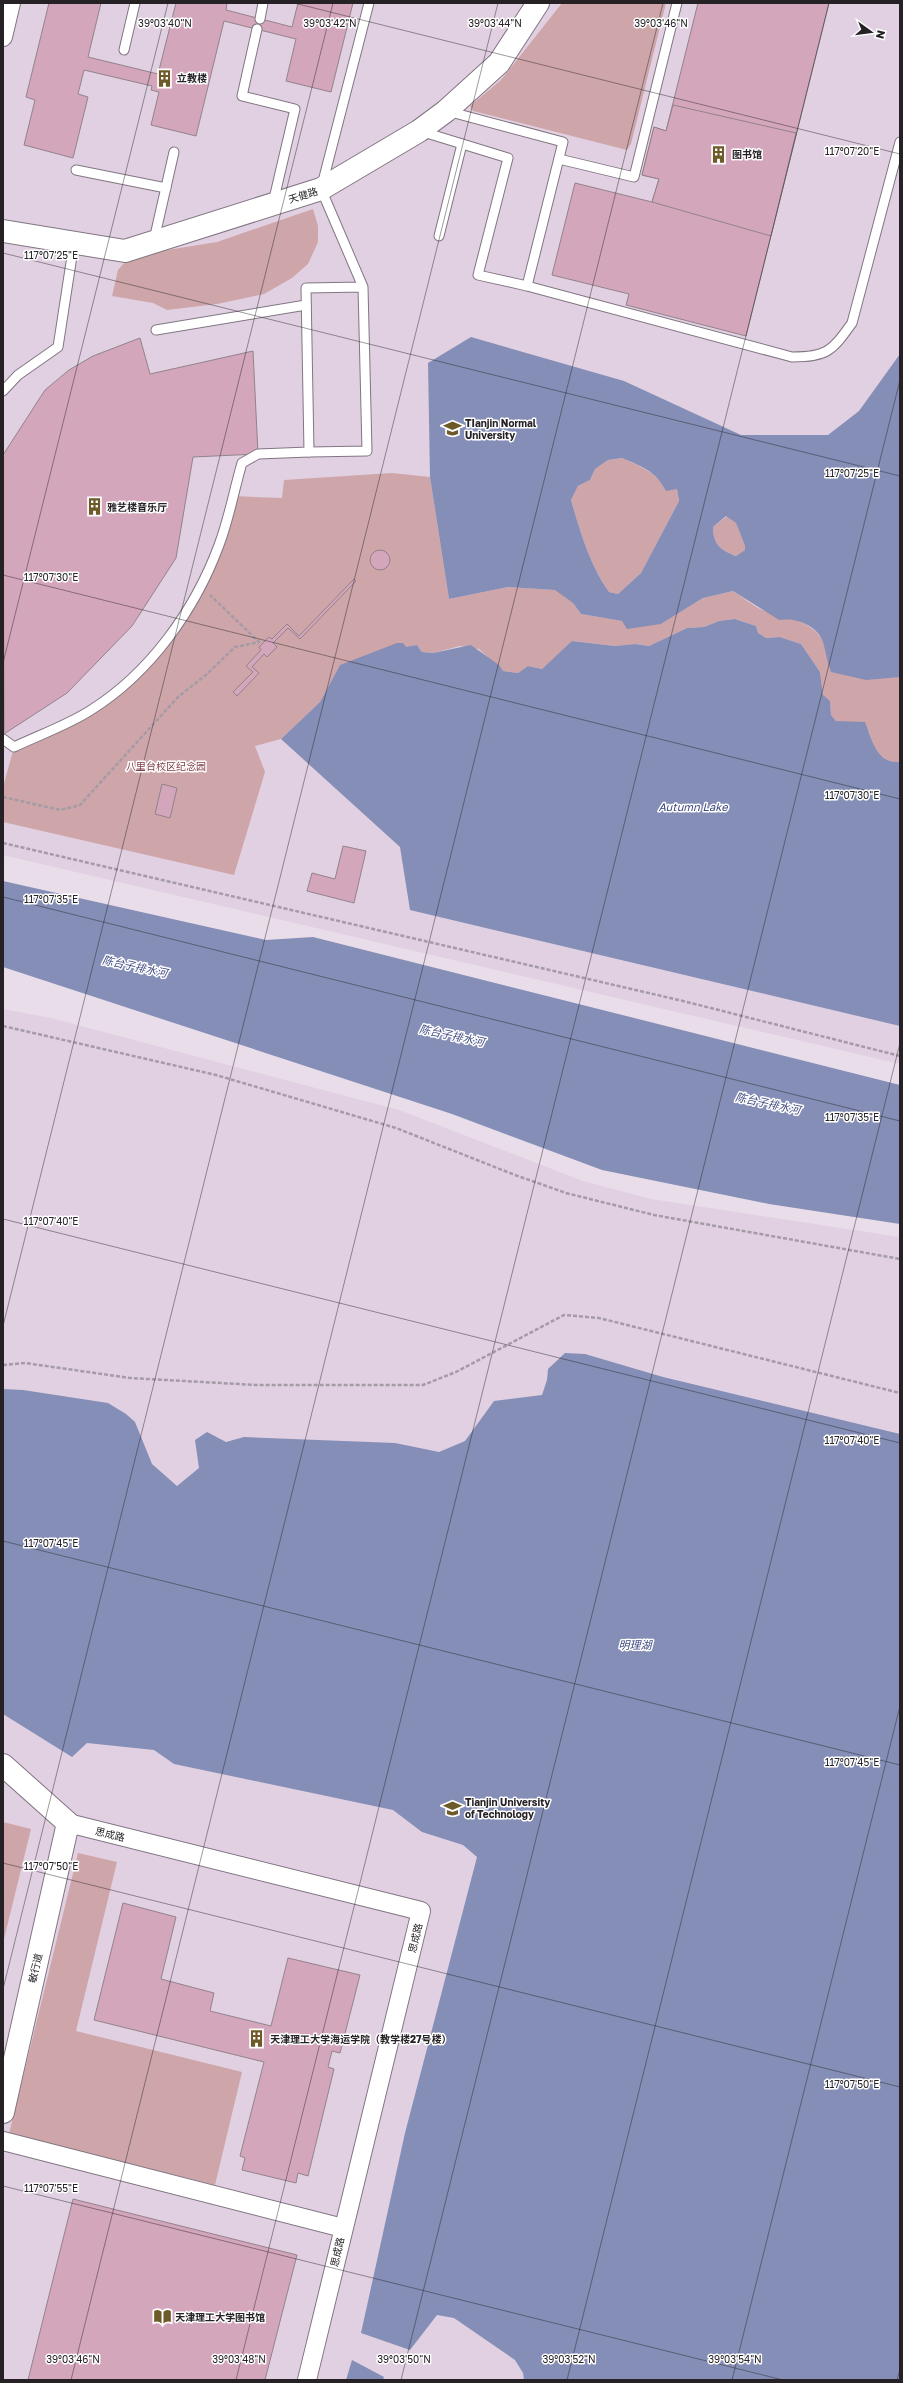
<svg xmlns="http://www.w3.org/2000/svg" width="903" height="2383" font-family="'Golos Text','Noto Sans SC',sans-serif">
<style>
.built{fill:#e1d0e2}
.green{fill:#cea6a9}
.water{fill:#848eb6;fill-rule:evenodd}
.building{fill:#d4a6bc;stroke:#92838a}
.lines{fill:none;stroke-linecap:round;stroke-linejoin:round}
.service-casing{stroke:#817682;stroke-width:11}
.minor-casing{stroke:#817682;stroke-width:20}
.tertiary-casing{stroke:#817682;stroke-width:24}
.path{stroke:#a49ba5;stroke-width:2.5;stroke-dasharray:4 2;stroke-linecap:butt}
.service{stroke:#fff;stroke-width:9}
.minor{stroke:#fff;stroke-width:18}
.tertiary{stroke:#fff;stroke-width:22}
.ticks{fill:none;stroke:#252125;stroke-width:1;stroke-opacity:0.45}
.labels{text-anchor:middle;dominant-baseline:central;stroke-width:3;stroke-linejoin:round;paint-order:stroke}
.poi-label{font-size:10px;font-weight:bold;fill:#252125;stroke:#fff;text-anchor:start}
.street-label{font-size:10px;fill:#252125;stroke:#fff}
.park-label{font-size:10px;fill:#7d3c45;stroke:#fff}
.water-label{font-size:11px;font-style:italic;fill:#3f4980;stroke:#fff}
.ticks-label{font-size:10px;text-anchor:middle;fill:#252125;stroke:#fff;stroke-width:3;stroke-linejoin:round;paint-order:stroke}
</style>
<rect width="100%" height="100%" fill="#e9ddea"/>
<g class="built">
<path d="M3 3H900V1064L3 855Z"/>
<path d="M3 1009 51 1018 399 1110 583 1181 651 1199 900 1237V2380H3Z"/>
</g>
<g class="green">
<path d="M562 3H666L631 144 627 150 473 111 470 106 501 80Z"/>
<path d="M313 209 318 226V242L308 264 292 278 264 294 217 304 167 310 153 303 112 296 118 270 130 256 217 242Z"/>
<path d="M622 458C640 466 656 472 666 490L677 489 679 501 641 573 618 594 609 592C590 566 580 531 571 500L578 486 590 480 595 469 608 460Z"/>
<path d="M392 473 430 477 449 599 508 587 556 590 573 603 581 614 622 621 661 624 703 598 733 591C742 597 752 605 762 610 783 618 808 618 822 639 825 643 828 664 832 672L900 677V762C881 764 873 747 869 732L836 721 831 715 830 701 823 696 820 672 801 644 780 637 766 638 758 633 756 626 735 619 719 621 704 627 687 628 649 646 635 644 615 646 573 641 542 669 528 666 518 673 503 671 479 649 460 646 433 653 422 652 417 645 340 665 320 702 281 739 255 746 265 772 234 875 3 822V787L14 747 91 710 154 655 200 586 232 496 282 498 284 480Z"/>
<path d="M727 516 736 523 745 546V550L736 556C721 550 713 545 713 527Z"/>
<path d="M3 1822 31 1829 3 1943Z"/>
<path d="M78 1853 117 1862 76 2031 242 2072 215 2185 9 2134Z"/>
</g>
<g class="water">
<path d="M471 337 624 381 741 435H828L859 411 900 354V677L866 680 831 672C827 662 826 652 823 642 818 625 794 617 779 620L733 591 703 598 661 624 627 629 622 621 581 614 573 603 555 590 508 587 449 599 430 477 428 363ZM622 458C641 466 656 471 666 491L677 489 679 501 641 573 618 594 609 592C590 566 580 531 571 500L578 486 590 480 595 469 608 460ZM726 516 736 523 745 546V550L736 556C721 550 713 545 713 527Z"/>
<path d="M451 609 419 648 422 652 433 653 471 645 499 665 503 671 518 673 528 666 542 669 572 641 615 646 635 644 649 646 687 628 704 627 719 621 735 619 756 626 758 633 766 638 780 637 801 644 820 672 823 695 830 701 831 715 836 721 865 722C872 739 876 764 900 762V1026L410 910 400 847 281 739 320 702 340 665 397 643H403L406 647 417 645 419 648Z"/>
<path d="M3 881 266 940 313 937 900 1085V1224L769 1204 602 1170 452 1114 3 967Z"/>
<path d="M565 1353 585 1354 663 1377 900 1434V2380H524L523 2373 515 2360 454 2318 437 2315 410 2350 361 2333 405 2133 477 1857 463 1845 422 1832 393 1810 174 1764 154 1750 87 1743 72 1757 3 1714V1389L23 1390 108 1403 126 1414 135 1422 152 1464 177 1486 199 1468 195 1440 207 1432 226 1442 244 1437 395 1443 439 1452 465 1441 494 1401 542 1395 547 1380 548 1369Z"/>
<path d="M352 2360 384 2377 383 2380H346Z"/>
</g>
<g class="building">
<path d="M49 3H101L88 57 158 74 176 3H227L226 10 292 27 298 3H353L331 92 286 81 296 39 224 21 196 136 151 125 159 92 151 90 152 86 84 70 78 94 88 97 73 158 24 145 35 100 26 97Z"/>
<path d="M698 3H829L746 336 626 305 629 294 552 275 575 183 652 202 659 179 642 175 654 127 666 131Z"/>
<path d="M673 105 796 133 771 236 652 202 659 179 642 175 654 127 666 131Z"/>
<path d="M140 338 150 374 253 351 258 454 193 457 176 558 132 626 67 693 4 734 3 455 45 390 69 370 93 356Z"/>
<circle cx="380" cy="560" r="10"/>
<path d="M354 579 356 581 300 639 288 628 273 643 277 647 267 657 264 654 252 667 259 673 237 696 233 692 253 672 246 666 261 650 259 647 269 637 272 639 287 624 299 636Z"/>
<path d="M162 784 177 788 170 818 155 814Z"/>
<path d="M343 846 366 851 354 903 307 891 312 873 335 879Z"/>
<path d="M123 1903 176 1917 161 1979 214 1993 210 2011 271 2026 288 1958 360 1975 340 2053 332 2051 328 2067 334 2069 308 2176 298 2173 296 2183 242 2170 245 2158 240 2156 264 2062 94 2020Z"/>
<path d="M73 2199 297 2255 265 2380H28Z"/>
</g>
<g class="lines">
<defs>
<g id="service">
<path d="M260 19 263 3"/>
<path d="M257 29 242 96 295 109 273 203"/>
<path d="M124 50 135 3"/>
<path d="M447 111 563 142 527 286 792 357C827 357 832 351 852 323L900 142"/>
<path d="M420 131 508 158 478 275 527 286"/>
<path d="M559 159 634 177 677 3"/>
<path d="M76 170 166 188"/>
<path d="M439 236 462 144"/>
<path d="M154 240 174 152"/>
<path d="M363 287 306 288 309 452 367 451 363 287 321 189 369 3"/>
<path d="M156 330 306 305"/>
<path d="M3 391 18 375 58 347 74 243"/>
<path d="M3 739 14 747C39 735 68 725 91 710 150 673 195 610 219 545 229 519 234 490 242 463L258 454 309 452"/>
</g>
<g id="minor">
<path d="M3 37 11 3"/>
<path d="M68 1823 421 1911 307 2380"/>
<path d="M3 2141 343 2228"/>
</g>
<g id="tertiary">
<path d="M3 231 125 251 321 189 419 131 446 111 499 63 538 3"/>
<path d="M3 1765 68 1823 3 2112"/>
</g>
</defs>
<use href="#service" class="service-casing"/>
<use href="#minor" class="minor-casing"/>
<use href="#tertiary" class="tertiary-casing"/>
<g class="path">
<path d="M3 797 60 810 80 805 178 697 207 674 235 647 259 642 210 595"/>
<path d="M3 843 683 1001 900 1056"/>
<path d="M3 1026 216 1075 396 1128 515 1175 566 1193 654 1215 900 1259"/>
<path d="M3 1365 25 1363 130 1378 256 1385H423L456 1372 564 1315 599 1318 900 1393"/>
</g>
<use href="#service" class="service"/>
<use href="#minor" class="minor"/>
<use href="#tertiary" class="tertiary"/>
</g>
<path class="ticks" d="M294 3 900 154M3 253 900 476M3 575 900 799M3 663 168 3M3 897 900 1121M3 1219 900 1443M3 1326 333 3M3 1541 900 1765M3 1863 900 2087M3 1989 498 3M3 2186 783 2380M71 2380 663 3M236 2380 829 3M401 2380 900 380M567 2380 900 1043M732 2380 900 1706M897 2380 900 2369"/>
<defs>
<symbol id="building-bare" viewBox="-9 -9 18 18"><path d="M-4-6H4V6H1V3H-1V6H-4ZM-2.5-4.3h1.7v1.8h-1.7ZM.8-4.3h1.7v1.8H.8ZM-2.5-1h1.7V.8h-1.7ZM.8-1h1.7V.8H.8Z" fill="#6e5928" stroke="#fff" stroke-width="2.5" paint-order="stroke"/></symbol>
<symbol id="university-bare" viewBox="-9 -9 18 18"><path d="M0-5L7-2L0 1L-7-2ZM-4 1L0 2.5L4 1V4Q0 6-4 4Z" fill="#6e5928" stroke="#fff" stroke-width="2.5" paint-order="stroke"/></symbol>
<symbol id="library-bare" viewBox="-9 -9 18 18"><path d="M-6-4Q-3-5.5-.7-3.5V5Q-3 3-6 4ZM6-4Q3-5.5 .7-3.5V5Q3 3 6 4Z" fill="#6e5928" stroke="#fff" stroke-width="2.5" paint-order="stroke"/></symbol>
</defs>
<g fill-rule="evenodd">
<use href="#building-bare" x="152" y="66" width="25" height="25"/>
<use href="#building-bare" x="706" y="142" width="25" height="25"/>
<use href="#university-bare" x="440" y="416" width="25" height="25"/>
<use href="#building-bare" x="82" y="494" width="25" height="25"/>
<use href="#university-bare" x="440" y="1796" width="25" height="25"/>
<use href="#building-bare" x="244" y="2026" width="25" height="25"/>
<use href="#library-bare" x="150" y="2304" width="25" height="25"/>
</g>
<g class="labels">
<g class="poi-label">
<text x="177" y="78">立教楼</text>
<text x="732" y="154">图书馆</text>
<text x="465" y="423">TIanjin Normal<tspan x="465" dy="12">University</tspan></text>
<text x="107" y="507">雅艺楼音乐厅</text>
<text x="465" y="1802">Tianjin University<tspan x="465" dy="12">of Technology</tspan></text>
<text x="270" y="2039">天津理工大学海运学院（教学楼27号楼）</text>
<text x="175" y="2317">天津理工大学图书馆</text>
</g>
<g class="street-label">
<text transform="translate(303 195) rotate(-17)">天健路</text>
<text transform="translate(110 1834) rotate(14)">思成路</text>
<text transform="translate(415 1938) rotate(-76)">思成路</text>
<text transform="translate(35 1968) rotate(-77)">敏行道</text>
<text transform="translate(337 2252) rotate(-77)">思成路</text>
</g>
<g class="park-label">
<text x="166" y="766">八里台校区纪念园</text>
</g>
<g class="water-label">
<text x="693" y="806">Autumn Lake</text>
<text transform="translate(135 966) rotate(12)">陈台子排水河</text>
<text transform="translate(452 1035) rotate(12)">陈台子排水河</text>
<text transform="translate(768 1103) rotate(12)">陈台子排水河</text>
<text x="635" y="1644">明理湖</text>
</g>
</g>
<g class="ticks-label">
<text x="661" y="27">39°03'46"N</text>
<text x="165" y="27">39°03'40"N</text>
<text x="330" y="27">39°03'42"N</text>
<text x="495" y="27">39°03'44"N</text>
<text x="852" y="155">117°07'20"E</text>
<text x="51" y="259">117°07'25"E</text>
<text x="852" y="477">117°07'25"E</text>
<text x="51" y="581">117°07'30"E</text>
<text x="852" y="799">117°07'30"E</text>
<text x="51" y="903">117°07'35"E</text>
<text x="852" y="1121">117°07'35"E</text>
<text x="51" y="1225">117°07'40"E</text>
<text x="852" y="1444">117°07'40"E</text>
<text x="51" y="1547">117°07'45"E</text>
<text x="852" y="1766">117°07'45"E</text>
<text x="51" y="1870">117°07'50"E</text>
<text x="852" y="2088">117°07'50"E</text>
<text x="51" y="2192">117°07'55"E</text>
<text x="73" y="2363">39°03'46"N</text>
<text x="239" y="2363">39°03'48"N</text>
<text x="404" y="2363">39°03'50"N</text>
<text x="569" y="2363">39°03'52"N</text>
<text x="735" y="2363">39°03'54"N</text>
</g>
<rect width="903" height="2383" fill="none" stroke="#252125" stroke-width="8"/>
<g transform="translate(871 32) rotate(104)" stroke="#ffffff" stroke-width="3" paint-order="stroke">
<path d="M0-3L7 15L0 10L-7 15Z" fill="#252125"/>
<text y="-6" font-size="11" font-weight="bold" text-anchor="middle" fill="#252125">N</text>
</g>
</svg>
